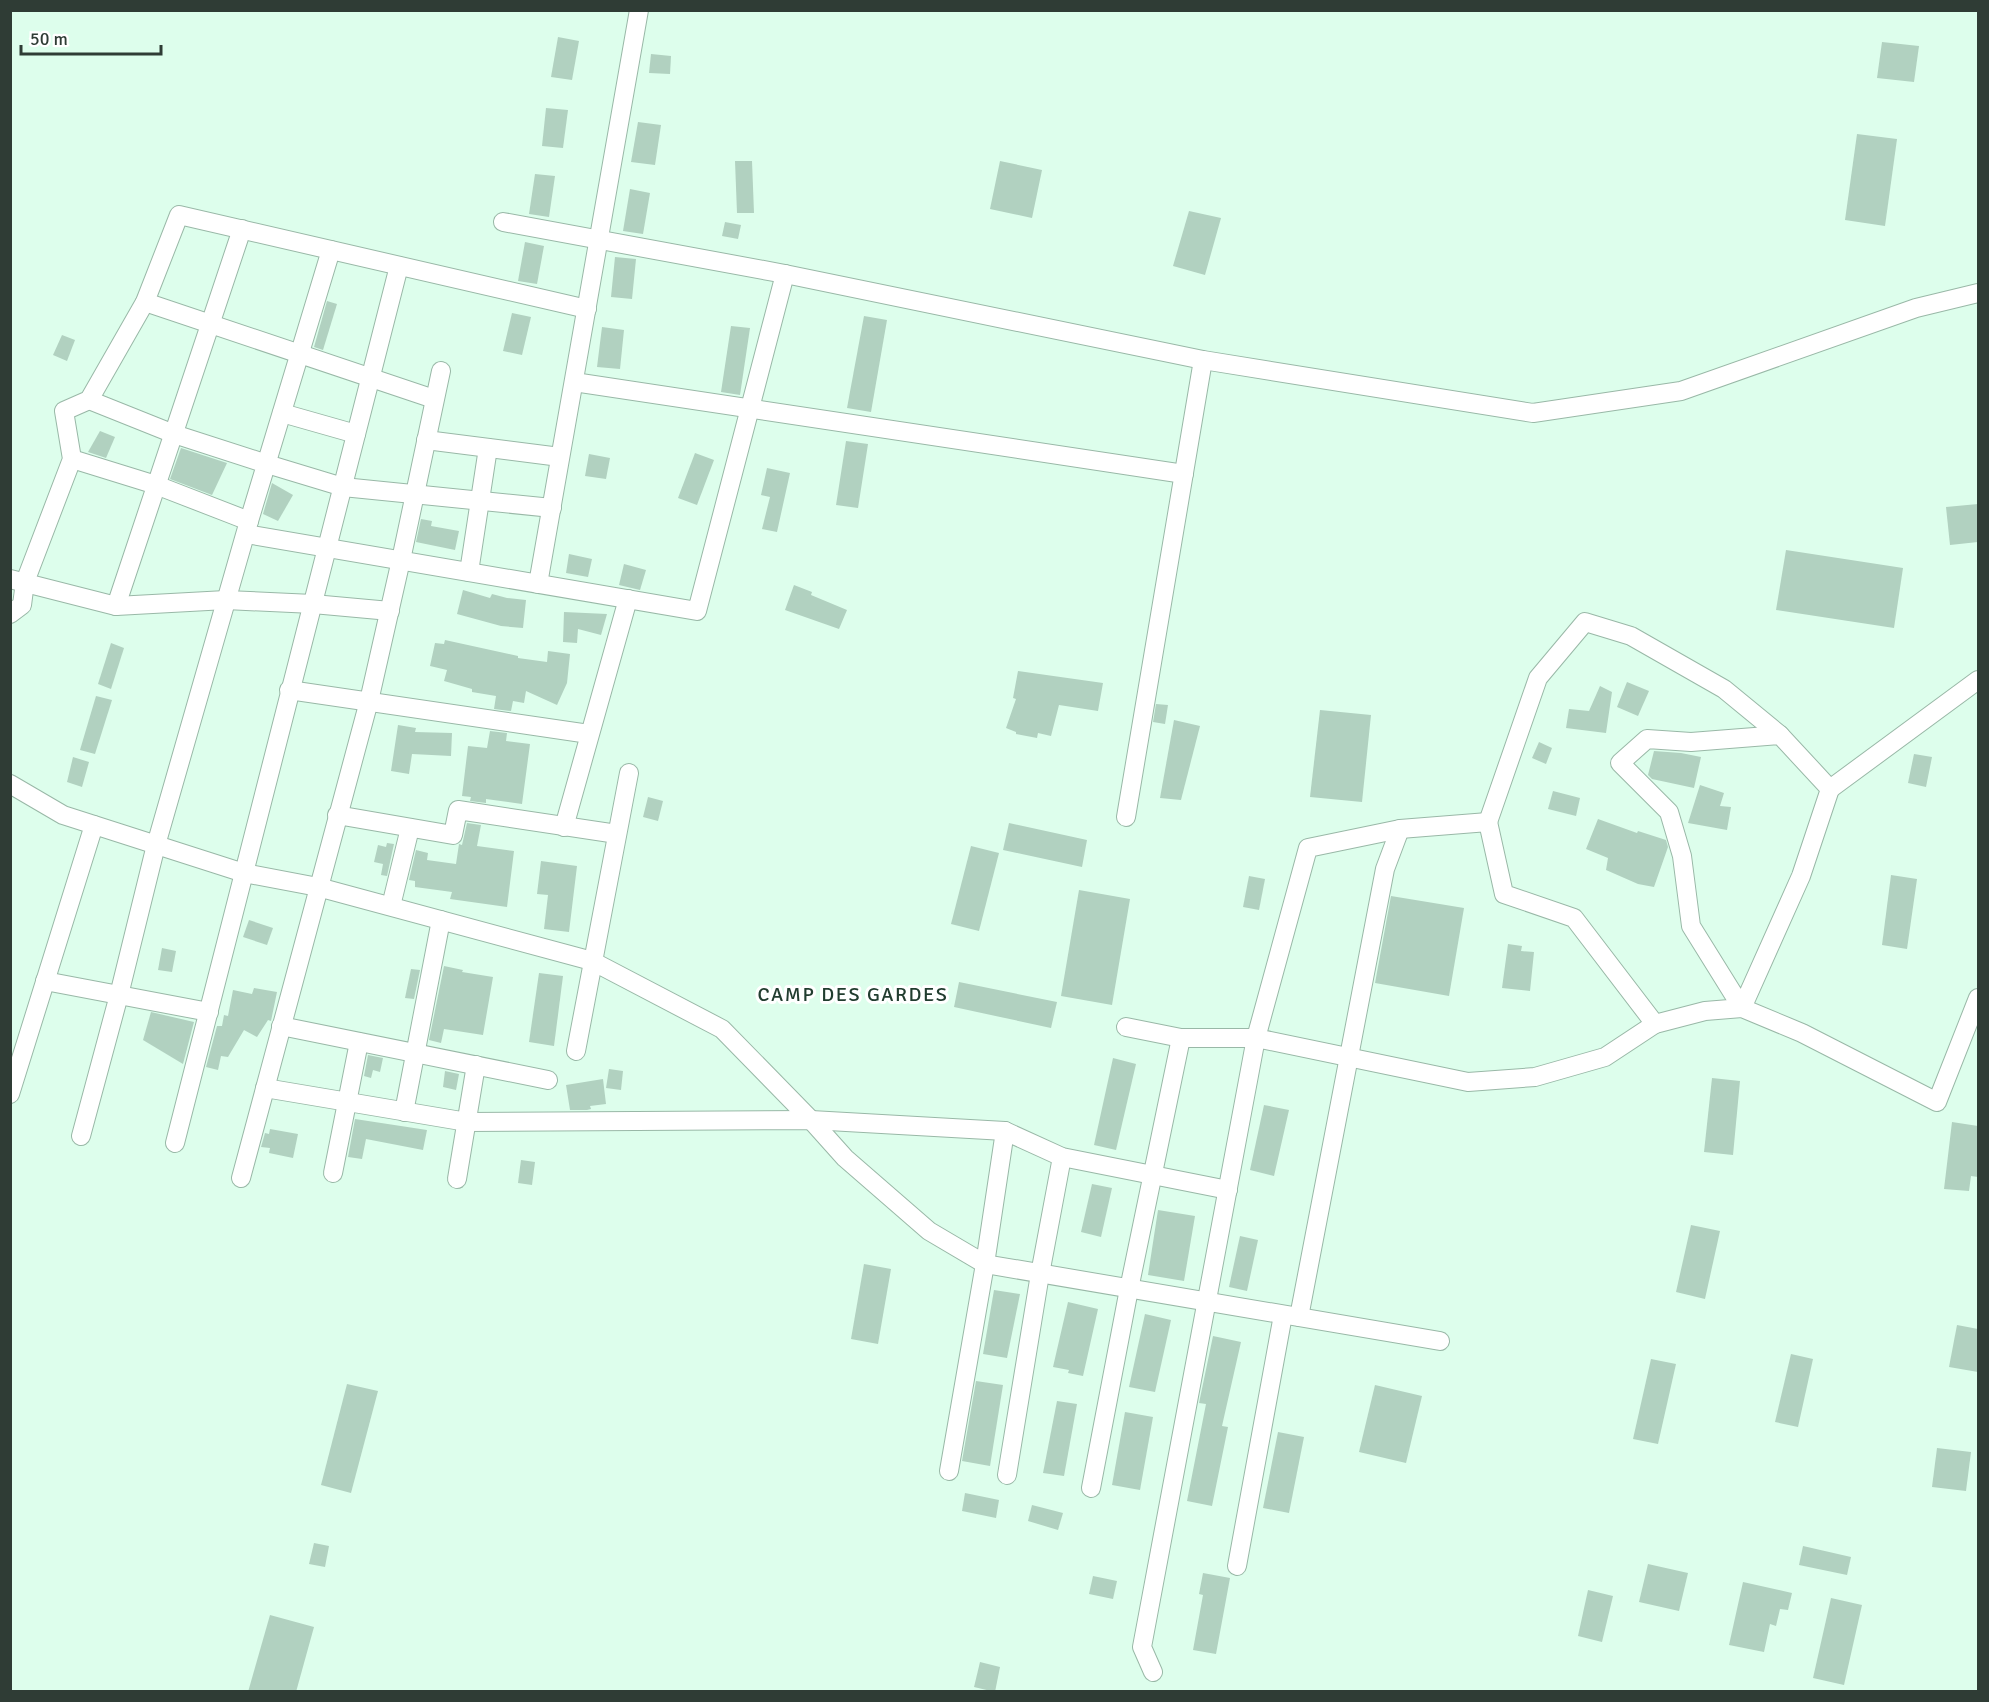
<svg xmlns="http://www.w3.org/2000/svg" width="1989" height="1702" font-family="Signika,sans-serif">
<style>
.building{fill:#b1d1c0}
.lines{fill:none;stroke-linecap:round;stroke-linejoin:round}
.minor-casing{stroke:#99b8a7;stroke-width:20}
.minor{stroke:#fff;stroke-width:18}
.labels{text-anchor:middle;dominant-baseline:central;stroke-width:6;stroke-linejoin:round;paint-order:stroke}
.quarter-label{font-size:20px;letter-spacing:1.5px;fill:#213d2f;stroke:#fff}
</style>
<rect width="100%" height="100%" fill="#ddfeec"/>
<g class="building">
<path d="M558 37 579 41 572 80 551 77Z"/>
<path d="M1882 42 1919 46 1914 82 1877 78Z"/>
<path d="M651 54 671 56 670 74 649 73Z"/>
<path d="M546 108 568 110 563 148 542 146Z"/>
<path d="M638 122 661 125 655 165 631 162Z"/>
<path d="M1857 134 1897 139 1885 226 1845 220Z"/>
<path d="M735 161H752L754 213H737Z"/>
<path d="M1000 161 1042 170 1032 218 990 209Z"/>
<path d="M535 174 555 176 549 217 529 214Z"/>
<path d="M630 189 650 193 643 234 623 231Z"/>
<path d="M1189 211 1221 218 1205 275 1173 266Z"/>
<path d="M725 222 741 225 738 239 722 236Z"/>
<path d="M525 242 544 246 537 284 518 281Z"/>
<path d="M615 257 636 259 632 299 611 297Z"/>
<path d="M327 301 337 304 323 350 314 347Z"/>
<path d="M512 313 531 317 522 355 503 351Z"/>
<path d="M864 316 887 320 871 412 847 408Z"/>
<path d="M731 326 750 328 740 395 721 392Z"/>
<path d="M602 327 624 330 620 369 597 367Z"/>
<path d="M62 335 75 340 67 361 53 355Z"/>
<path d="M100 431 115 437 106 458 88 452Z"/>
<path d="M846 441 868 444 858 508 836 505Z"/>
<path d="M181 448 227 463 212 495 170 479Z"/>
<path d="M695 453 714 460 697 505 678 498Z"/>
<path d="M589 454 610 458 606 479 585 476Z"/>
<path d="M767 468 790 473 777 532 762 529 770 497 761 495Z"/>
<path d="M272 483 293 495 278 521 263 514Z"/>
<path d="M1978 504V542L1950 545 1946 507Z"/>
<path d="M421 519 432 521 431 526 459 531 455 550 416 542Z"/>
<path d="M1786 550 1903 568 1894 628 1776 610Z"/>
<path d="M569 554 592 559 588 577 566 573Z"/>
<path d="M624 564 646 570 640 590 619 585Z"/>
<path d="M794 585 812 592 811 595 847 610 839 629 785 610Z"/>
<path d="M463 590 490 598 492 594 507 598 526 600 523 628 501 626 457 614Z"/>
<path d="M564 612 607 614 601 635 578 629 577 643 563 642Z"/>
<path d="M445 640 518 656V658L547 662 548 651 570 654 567 683 557 705 526 691 524 703 513 701 511 711 494 709 496 696 472 692V689L444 681 447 670 430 666 435 643 444 644Z"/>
<path d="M111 643 124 648 111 689 98 684Z"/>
<path d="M1018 671 1103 683 1098 711 1059 705 1051 736 1038 733 1037 738 1016 734V732L1006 728 1016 699 1013 698Z"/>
<path d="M1627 682 1649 691 1638 716 1617 707Z"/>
<path d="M1600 686 1612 692 1606 733 1566 728 1569 709 1589 711Z"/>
<path d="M96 696 112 700 95 754 80 750Z"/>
<path d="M1156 704 1168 705 1165 724 1153 722Z"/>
<path d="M1320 710 1371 715 1362 802 1310 797Z"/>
<path d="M1174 720 1200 726 1181 800 1160 798Z"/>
<path d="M398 725 416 728 415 732 452 733 451 756 412 754 409 774 391 771Z"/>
<path d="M490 731 507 733 506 741 530 744 522 804 486 799V803L470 801 471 797 462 796 468 746 487 748Z"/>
<path d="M1539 742 1552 748 1546 764 1532 758Z"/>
<path d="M1654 751 1681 753 1701 757 1694 788 1652 779 1648 775Z"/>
<path d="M1914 754 1932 757 1926 787 1908 783Z"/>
<path d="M73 757 89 762 82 787 67 782Z"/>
<path d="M1700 785 1724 793 1720 806 1731 807 1727 830 1688 823Z"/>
<path d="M1553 791 1580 798 1576 816 1548 809Z"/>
<path d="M648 797 663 801 658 821 643 817Z"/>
<path d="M1598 819 1637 833 1638 831 1666 840 1668 847 1654 887 1638 884 1606 870 1608 858 1586 849Z"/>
<path d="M467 823 481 825 477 846 514 851 507 907 450 899 452 892 415 887V881L409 880 416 850 428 853 427 860 456 864 459 844 462 845Z"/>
<path d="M1009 823 1087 840 1082 867 1003 850Z"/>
<path d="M387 843 394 844 387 876 381 875 383 864 374 862 378 845 386 847Z"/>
<path d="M971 846 999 853 979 931 951 924Z"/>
<path d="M541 861 577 866 569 932 544 929 548 895 537 894Z"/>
<path d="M1891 875 1917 879 1907 949 1882 945Z"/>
<path d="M1249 876 1265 879 1259 910 1243 907Z"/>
<path d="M1079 890 1130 899 1112 1005 1061 996Z"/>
<path d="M1391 896 1464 908 1449 996 1375 983Z"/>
<path d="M249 920 273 928 267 945 243 937Z"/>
<path d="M1508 944 1522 946 1521 951 1534 952 1530 991 1502 988Z"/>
<path d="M162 948 176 951 172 972 158 970Z"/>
<path d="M444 966 463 970 462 972 493 977 483 1035 444 1029 441 1043 429 1040Z"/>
<path d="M411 969 420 970 414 999 405 998Z"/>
<path d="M539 973 563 976 554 1046 529 1042Z"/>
<path d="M959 982 1057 1002 1051 1028 954 1007Z"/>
<path d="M254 988 277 992 271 1021 268 1020 257 1037 244 1030 228 1057 221 1056 218 1070 206 1067 217 1026H222L224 1015 228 1016 233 990 252 994Z"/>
<path d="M151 1012 194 1022 183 1064 143 1040Z"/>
<path d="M368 1055 383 1058 380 1072 373 1070 371 1078 364 1076Z"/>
<path d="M1113 1058 1136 1064 1116 1150 1094 1145Z"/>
<path d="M609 1069 623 1071 621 1090 606 1088Z"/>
<path d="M445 1071 459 1074 456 1090 443 1087Z"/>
<path d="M1712 1078 1740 1081 1733 1155 1704 1152Z"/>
<path d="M603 1079 606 1104 590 1106 591 1109 587 1110H570L566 1085Z"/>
<path d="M1264 1105 1289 1110 1274 1176 1250 1170Z"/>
<path d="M355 1119 427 1130 423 1150 366 1139 362 1159 348 1157Z"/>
<path d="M1952 1122 1978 1126V1177L1971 1176 1969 1191 1944 1189Z"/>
<path d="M270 1129 298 1134 293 1158 269 1153 270 1148 261 1147 265 1133 269 1134Z"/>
<path d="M521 1160 535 1162 532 1185 518 1183Z"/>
<path d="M1092 1184 1112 1188 1101 1237 1081 1232Z"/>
<path d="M1158 1210 1195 1216 1184 1281 1148 1275Z"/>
<path d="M1691 1225 1720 1231 1705 1299 1676 1292Z"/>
<path d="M1240 1236 1258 1240 1247 1291 1229 1287Z"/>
<path d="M864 1264 891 1269 878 1344 851 1339Z"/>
<path d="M994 1290 1020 1294 1007 1358 983 1354Z"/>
<path d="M1068 1302 1098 1309 1083 1376 1068 1373 1069 1370 1053 1367Z"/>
<path d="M1145 1314 1171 1320 1155 1392 1129 1387Z"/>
<path d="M1957 1325 1978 1329V1372L1949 1367Z"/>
<path d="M1213 1336 1241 1342 1222 1426 1228 1427 1212 1506 1187 1501 1206 1404 1199 1403Z"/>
<path d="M1791 1354 1813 1359 1798 1427 1775 1422Z"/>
<path d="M1651 1359 1676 1364 1658 1444 1633 1439Z"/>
<path d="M976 1381 1003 1385 990 1466 962 1461Z"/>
<path d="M347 1384 378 1391 351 1493 321 1485Z"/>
<path d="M1375 1385 1422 1396 1406 1463 1359 1452Z"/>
<path d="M1057 1401 1077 1404 1064 1476 1043 1473Z"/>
<path d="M1125 1412 1153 1417 1140 1490 1112 1485Z"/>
<path d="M1278 1432 1304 1437 1289 1513 1263 1508Z"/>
<path d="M1937 1448 1971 1452 1966 1491 1932 1487Z"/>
<path d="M965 1493 999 1500 996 1518 962 1511Z"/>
<path d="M1032 1505 1063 1513 1058 1530 1028 1521Z"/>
<path d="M314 1543 329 1546 325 1567 309 1564Z"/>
<path d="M1803 1546 1851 1557 1847 1575 1799 1565Z"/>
<path d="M1648 1564 1688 1573 1679 1611 1639 1602Z"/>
<path d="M1203 1573 1230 1578 1216 1654 1193 1650 1203 1595 1199 1594Z"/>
<path d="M1093 1576 1117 1581 1113 1599 1089 1594Z"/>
<path d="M1743 1582 1792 1593 1788 1610 1780 1609 1776 1626 1770 1624 1764 1652 1729 1645Z"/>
<path d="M1588 1590 1613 1596 1602 1642 1578 1636Z"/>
<path d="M1831 1598 1862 1605 1844 1685 1813 1678Z"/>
<path d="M270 1615 314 1627 296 1692H248Z"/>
<path d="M980 1662 1000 1667 995 1692 974 1687Z"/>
</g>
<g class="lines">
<defs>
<g id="minor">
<path d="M503 222 785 274 1203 360 1533 413 1681 391 1916 308 1978 293"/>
<path d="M145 302 434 399"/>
<path d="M574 382 1184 474"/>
<path d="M89 400 174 434 267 464 343 487 552 508"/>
<path d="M282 413 356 434"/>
<path d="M426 440 560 457"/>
<path d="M72 459 156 485 249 521"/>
<path d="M246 534 697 611 785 274"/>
<path d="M469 572 488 448"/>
<path d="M10 579 116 606 226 600 313 604 390 611"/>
<path d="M538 584 639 10"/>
<path d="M116 606 242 229"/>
<path d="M10 614 22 605 25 582 72 459 64 411 89 400 145 302 179 215 587 309"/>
<path d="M289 690 589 734"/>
<path d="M1780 735 1830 789 1801 876 1742 1008 1691 926 1682 856 1669 812 1620 763 1647 739 1691 742Z"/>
<path d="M10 784 63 815 244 873 318 887 592 961 722 1029 811 1120 845 1158 929 1231 985 1264 1440 1341"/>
<path d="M1830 789 1978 680"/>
<path d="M337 815 453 835 458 810 617 834"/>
<path d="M1126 817 1203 360"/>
<path d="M1488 822 1538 678 1585 622 1631 636 1724 689 1780 735"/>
<path d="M564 827 628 599"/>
<path d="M391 906 410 828"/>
<path d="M45 981 209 1012"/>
<path d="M281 1026 548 1080"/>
<path d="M1126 1027 1181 1038H1256L1468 1082 1535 1077 1605 1057 1655 1024 1705 1011 1742 1008 1802 1033 1937 1102 1978 998"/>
<path d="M576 1051 629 773"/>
<path d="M265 1088 467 1122 811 1120 1005 1131"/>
<path d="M10 1094 94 825"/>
<path d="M404 1112 441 920"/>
<path d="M81 1136 119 995 156 845 249 521 331 250"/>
<path d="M175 1143 399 266"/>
<path d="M333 1173 359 1042"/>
<path d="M241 1178 369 701 401 560 441 371"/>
<path d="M457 1179 476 1065"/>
<path d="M1299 1317 1385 869 1400 829"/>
<path d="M949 1471 985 1264 1005 1131 1062 1157 1228 1190"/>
<path d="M1007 1475 1040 1274 1062 1157"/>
<path d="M1091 1488 1129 1289 1181 1038"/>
<path d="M1237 1566 1283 1315"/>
<path d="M1153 1672 1142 1647 1256 1038 1308 848 1400 829 1488 822 1504 894 1574 918 1655 1024"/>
</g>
</defs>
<use href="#minor" class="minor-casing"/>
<use href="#minor" class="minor"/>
</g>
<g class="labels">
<g class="quarter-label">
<text x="853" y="994">CAMP DES GARDES</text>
</g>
</g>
<rect width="1989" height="1702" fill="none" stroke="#2f3c35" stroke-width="24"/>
<path d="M21 45v9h140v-9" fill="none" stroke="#2f3c35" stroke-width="3"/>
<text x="30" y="45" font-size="18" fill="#2f3c35" stroke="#ffffff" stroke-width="4.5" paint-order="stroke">50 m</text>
</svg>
